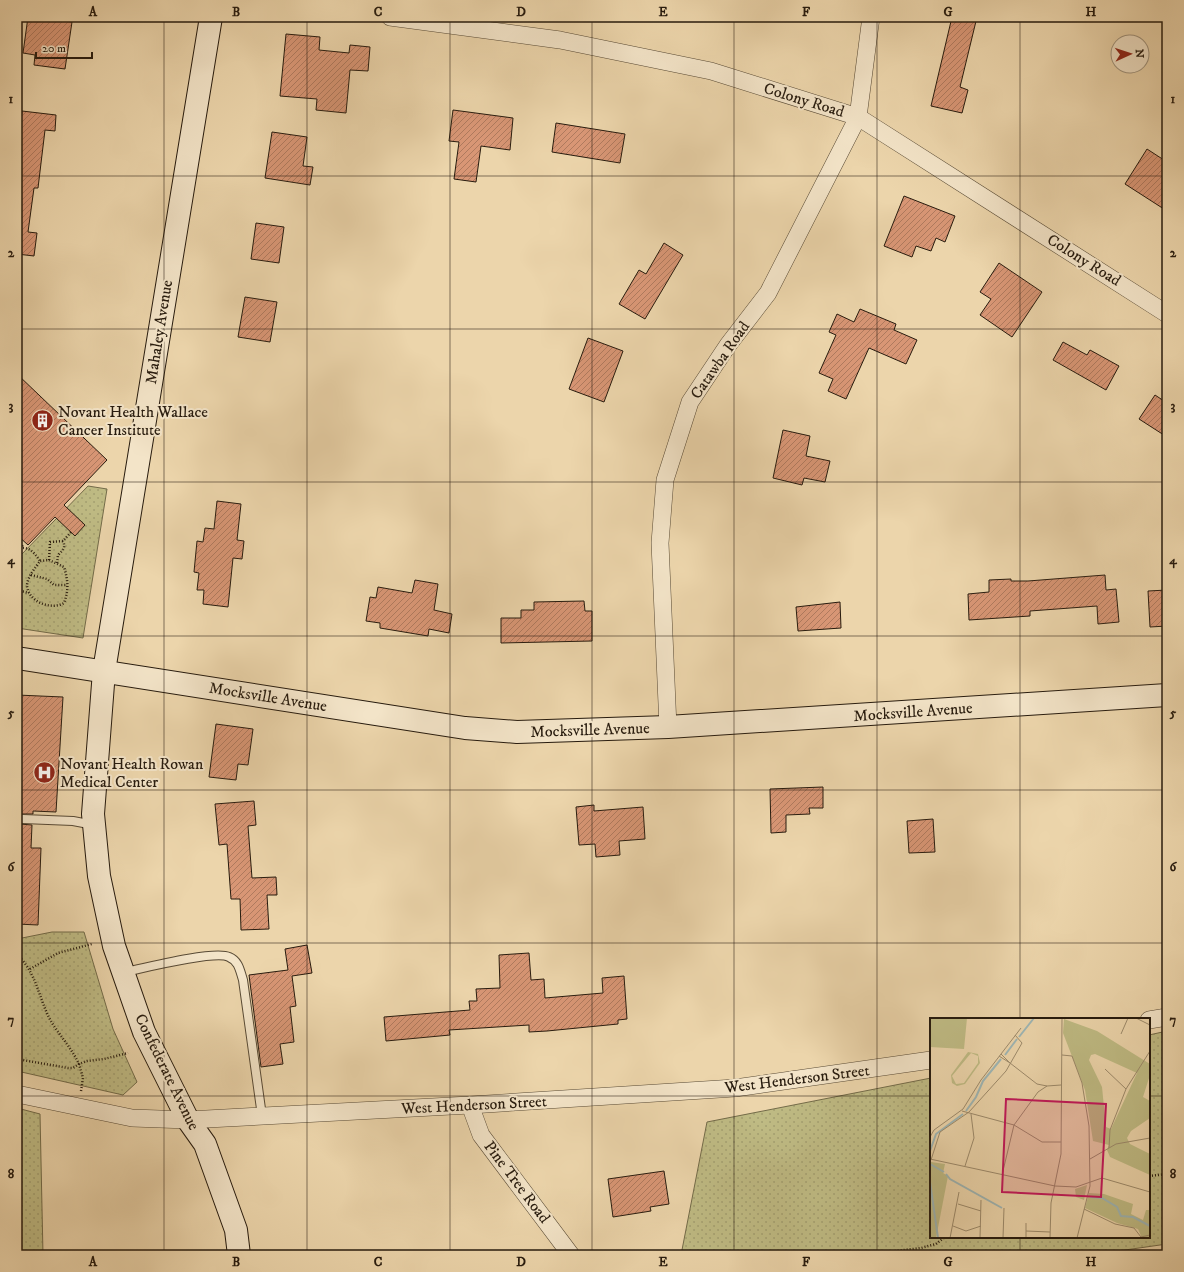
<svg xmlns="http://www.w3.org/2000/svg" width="1184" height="1272" font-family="'IM FELL DW Pica',serif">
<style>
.green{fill:url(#green-dots);stroke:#736b49}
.building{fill:url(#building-hatch);stroke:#271b0e}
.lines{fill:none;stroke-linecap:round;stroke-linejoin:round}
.lane-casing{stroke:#584a35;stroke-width:10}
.street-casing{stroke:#584a35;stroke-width:18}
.secondary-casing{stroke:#271b0e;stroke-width:24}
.path{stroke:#271b0e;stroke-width:2.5;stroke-dasharray:1 2;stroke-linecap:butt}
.lane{stroke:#f3e4c8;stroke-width:8}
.street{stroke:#f3e4c8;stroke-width:17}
.secondary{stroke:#f3e4c8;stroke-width:22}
.grid{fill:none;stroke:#271b0e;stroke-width:1;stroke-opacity:0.55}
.labels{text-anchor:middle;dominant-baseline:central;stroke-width:4;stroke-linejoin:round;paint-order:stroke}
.street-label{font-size:16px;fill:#271b0e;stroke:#f3e4c8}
.poi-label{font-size:16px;fill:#271b0e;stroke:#f3e4c8;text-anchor:start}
.inset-river{fill:none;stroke:#9eb6b5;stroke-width:2}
.inset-road{fill:none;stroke:#9d8b6c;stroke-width:1}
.view{fill:#c2185b;fill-opacity:0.15;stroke:#c2185b;stroke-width:2}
.inset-edge{fill:none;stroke:#271b0e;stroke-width:2}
.neatline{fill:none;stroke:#271b0e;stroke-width:1.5}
.grid-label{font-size:13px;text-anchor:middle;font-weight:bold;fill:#271b0e}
</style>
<defs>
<pattern id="green-dots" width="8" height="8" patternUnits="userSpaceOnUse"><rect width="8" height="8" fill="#bfbb84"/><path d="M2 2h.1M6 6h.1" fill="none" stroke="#a4a071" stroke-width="1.8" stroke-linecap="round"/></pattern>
<pattern id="building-hatch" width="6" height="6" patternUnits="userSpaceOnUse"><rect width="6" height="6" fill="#d89675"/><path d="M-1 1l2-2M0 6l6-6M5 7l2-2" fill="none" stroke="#af7a5e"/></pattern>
</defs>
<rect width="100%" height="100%" fill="#ecd5ab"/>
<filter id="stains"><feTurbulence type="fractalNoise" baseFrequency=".005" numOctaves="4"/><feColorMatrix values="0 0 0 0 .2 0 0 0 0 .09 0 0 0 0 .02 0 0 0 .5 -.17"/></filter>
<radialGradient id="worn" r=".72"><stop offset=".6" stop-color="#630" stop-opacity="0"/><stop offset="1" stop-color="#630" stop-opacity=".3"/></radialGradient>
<g class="green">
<path d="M88 486 107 489 83 638 17 628V576L21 555Z"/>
<path d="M52 932H84L113 1029 137 1082 123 1095 17 1071V939Z"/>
<path d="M1167 1031V1244L1090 1255H681L707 1122 931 1078V1237H1149V1035Z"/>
<path d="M17 1108 40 1114 43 1255H17Z"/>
</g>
<g class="building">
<path d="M28 17 72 22 65 69 34 65 35 55 23 53Z"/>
<path d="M952 17H977L960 87 968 90 962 113 931 106Z"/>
<path d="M286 34 320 37 319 50 349 53 350 45 370 47 368 71 350 70 346 113 316 110 317 99 280 96Z"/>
<path d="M453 110 513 118 510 150 481 146 476 182 454 179 459 142 449 141Z"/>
<path d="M22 111 56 115 55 131 45 130 38 188H34L28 232 37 233 34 256 17 254V152Z"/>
<path d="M556 123 625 134 620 163 552 152Z"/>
<path d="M272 132 307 137 303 166 313 167 310 185 265 178Z"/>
<path d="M1147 149 1167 162V211L1125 184Z"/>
<path d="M904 196 955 216 945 242 936 238 931 251 916 246 912 257 884 246Z"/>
<path d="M256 223 284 227 279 263 251 259Z"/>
<path d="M664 243 683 255 645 319 619 304 639 270 646 274Z"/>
<path d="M999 263 1042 292 1012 337 980 315 991 299 980 292Z"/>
<path d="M245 297 277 302 270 342 238 337Z"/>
<path d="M860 309 896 324 894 330 917 340 906 364 869 348 846 399 828 391 833 379 819 373 836 335 829 332 837 314 854 322Z"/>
<path d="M588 338 623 351 604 402 569 389Z"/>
<path d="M1063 342 1087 355 1090 350 1119 366 1106 390 1053 360Z"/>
<path d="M17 374 107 460 64 505 85 525 75 536 55 517 28 545 17 535Z"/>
<path d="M1155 395 1167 403V437L1139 419Z"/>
<path d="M783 430 810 436 806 456 830 461 825 482 804 478 802 485 773 478Z"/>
<path d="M217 501 241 504 237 540 244 541 242 559 233 558 228 607 203 604 204 590H197L199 573 194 572 197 541 203 542 205 528 214 529Z"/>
<path d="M1105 575 1106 590 1116 589 1119 622 1098 624 1097 606 1030 611V616L969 620 968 594 989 592V580L1011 579V581H1028Z"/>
<path d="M415 580 438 584 434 610 452 614 449 633 429 629 428 636 380 628V623L366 621 370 597 376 598 378 587 412 593Z"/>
<path d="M1167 590V626L1150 627 1148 591Z"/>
<path d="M584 601 585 611H592V641L501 643V618H521V610H534V602Z"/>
<path d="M840 602 841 628 798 631 796 607Z"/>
<path d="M17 695 63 697 56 812 33 811V814H21L18 818 20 824 32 825 31 848H41L38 925 17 924Z"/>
<path d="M216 724 253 729 248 765 238 764 236 780 209 777Z"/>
<path d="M823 787V808H809L810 814 786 815V832L771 833 770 789Z"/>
<path d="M254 801 256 825 248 826 252 878 276 877 277 895H267L269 929 241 930 240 899H231L227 844 219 845 215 804Z"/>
<path d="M594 805V811L643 807 645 839 619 841 620 855 596 857 595 844 579 845 576 807Z"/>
<path d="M933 819 935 852 909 853 907 821Z"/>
<path d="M307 945 312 973 292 976 296 1006 290 1007 294 1042 280 1044 283 1064 261 1067 249 975 288 970 285 949Z"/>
<path d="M529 953 531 980 544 979 545 998 603 993 602 978 624 976 627 1019 618 1020V1024L547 1031 529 1032V1025L449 1030 450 1035 386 1041 384 1017 470 1010 469 1001H477L476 989 500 988 499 955Z"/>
<path d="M664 1171 669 1204 650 1207 651 1211 613 1217 608 1179Z"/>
</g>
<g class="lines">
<defs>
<g id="lane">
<path d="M23 819 73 821 94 825"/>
<path d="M125 972C144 968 215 950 229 957 239 961 240 971 243 980L262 1116"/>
</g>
<g id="street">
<path d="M390 17 560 40 711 71 858 117 1167 314"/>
<path d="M668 727 660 543 665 480 690 402 728 345 768 293 858 117 871 17"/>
<path d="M1149 1020 1167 1017"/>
<path d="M17 1094 132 1118 188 1120 470 1105 735 1088 931 1060"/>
<path d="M470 1105 481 1135 571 1255"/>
</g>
<g id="secondary">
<path d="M211 17 104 671 93 814 99 876 114 946 144 1032 188 1120 205 1144 236 1230 239 1255"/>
<path d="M17 658 465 728 517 732 668 727 1167 695"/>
</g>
</defs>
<use href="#lane" class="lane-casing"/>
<use href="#street" class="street-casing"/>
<use href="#secondary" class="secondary-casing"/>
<g class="path">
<path d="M17 538 23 547"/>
<path d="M17 549C28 545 34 552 40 561"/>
<path d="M49 560 64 567C68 580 69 590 64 603 52 610 29 603 27 586 27 577 36 567 40 561Z"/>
<path d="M49 560 50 542 63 541 71 532"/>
<path d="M57 563 58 555C63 550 66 548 63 541"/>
<path d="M31 575 47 579 54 585H67"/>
<path d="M17 590 29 593"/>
<path d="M17 955C37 972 39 1001 52 1023 61 1037 72 1049 79 1064L73 1068H68L17 1059"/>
<path d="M30 969 58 953 92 944"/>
<path d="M81 1091 83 1078 79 1064 87 1061 104 1059 128 1053"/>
<path d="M1149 1176 1167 1174"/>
<path d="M793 1255 820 1253 846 1255"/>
<path d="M862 1255 921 1248 936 1244 945 1237"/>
</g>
<use href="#lane" class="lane"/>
<use href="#street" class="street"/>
<use href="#secondary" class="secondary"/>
</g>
<path class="grid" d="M164 17V1255M307 17V1255M450 17V1255M592 17V1255M734 17V1255M877 17V1255M1020 17V1019M17 176H1167M17 329H1167M17 482H1167M17 636H1167M17 790H1167M17 943H1167M17 1096H931M1149 1096H1167M1020 1237V1255"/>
<defs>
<symbol id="building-disc" viewBox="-11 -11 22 22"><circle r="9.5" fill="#8f2418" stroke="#f3e4c8"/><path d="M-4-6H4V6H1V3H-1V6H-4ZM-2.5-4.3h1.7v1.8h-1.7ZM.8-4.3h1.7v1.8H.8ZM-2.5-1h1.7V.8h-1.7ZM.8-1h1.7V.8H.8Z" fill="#fff"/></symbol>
<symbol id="hospital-disc" viewBox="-11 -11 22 22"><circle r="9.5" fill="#8f2418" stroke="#f3e4c8"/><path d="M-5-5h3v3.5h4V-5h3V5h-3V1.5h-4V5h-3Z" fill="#fff"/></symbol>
</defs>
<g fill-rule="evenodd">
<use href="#building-disc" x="30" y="408" width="25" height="25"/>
<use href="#hospital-disc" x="32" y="760" width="25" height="25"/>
</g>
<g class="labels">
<g class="street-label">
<text transform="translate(804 100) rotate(17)">Colony Road</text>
<text transform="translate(1084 260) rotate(32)">Colony Road</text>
<text transform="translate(159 332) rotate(-81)">Mahaley Avenue</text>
<text transform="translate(720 360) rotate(-55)">Catawba Road</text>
<text transform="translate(268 697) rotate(9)">Mocksville Avenue</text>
<text transform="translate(913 712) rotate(-4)">Mocksville Avenue</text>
<text transform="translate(590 730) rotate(-2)">Mocksville Avenue</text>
<text transform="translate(167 1072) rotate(64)">Confederate Avenue</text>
<text transform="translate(797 1079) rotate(-7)">West Henderson Street</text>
<text transform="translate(474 1105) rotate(-3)">West Henderson Street</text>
<text transform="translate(517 1182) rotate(53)">Pine Tree Road</text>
</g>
<g class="poi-label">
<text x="58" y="412">Novant Health Wallace<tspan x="58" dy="18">Cancer Institute</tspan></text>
<text x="60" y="764">Novant Health Rowan<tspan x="60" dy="18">Medical Center</tspan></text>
</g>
</g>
<g transform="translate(930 1018)">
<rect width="220" height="220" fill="#ecd5ab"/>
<path d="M0 0H37L34 31 0 29ZM134 1 167 13 220 46V57L213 79 220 83V100L201 113 197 120 200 126 220 136V157L180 139 177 132 179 127 163 123 155 72 133 15ZM165 36 207 55 181 111 176 109 172 69 159 42 161 37ZM1 144 15 146 13 155 18 158 6 220H0ZM157 167 154 182 146 179 145 171ZM159 175 174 176 203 186 201 196 213 202 216 192H220V220H212L208 211 187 205 155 190Z" fill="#bfbb84" fill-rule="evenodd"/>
<path d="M38 34 48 36 50 45 35 66 27 68 22 65 21 57ZM41 35 48 38V45L34 65 26 66 22 58Z" fill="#bfbb84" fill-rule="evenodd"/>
<path class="inset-river" d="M89 19 104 0M75 37 87 21M36 93 46 79 53 63 71 41M0 133 6 116 33 96M0 146 14 154M16 156 20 161 72 190M0 164 8 220M160 179 172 180 187 189 191 198 203 199 220 208"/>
<path class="inset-road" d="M206 0 220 7M191 16 198 0M132 37 142 38 152 65 159 108 160 168 147 220M69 38 80 45 71 36M80 45 107 66 117 68 131 67M175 51 196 71M32 93 84 107 112 124H131M0 119 4 112 33 91 51 62 91 10M179 130 180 112 196 71 220 33M0 141 125 168 146 169 172 160 220 174M160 141 186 126 220 120M1 142 10 114 39 94 76 53 92 25 85 17M35 148 44 120 41 96M72 157 84 107 108 74 117 68M28 186 51 193M154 191 185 206 204 210 211 219 220 217M23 208 36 213 51 208M96 213 120 214M20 220 29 174M50 220 51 182M73 220 74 190M96 220V205M120 220 121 185 131 136 132 0"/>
<path class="view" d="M76 81 176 86 171 179 72 174Z"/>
<rect width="220" height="220" class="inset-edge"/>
</g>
<rect width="1184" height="1272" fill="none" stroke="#ecd5ab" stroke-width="44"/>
<g transform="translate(1130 54) rotate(87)"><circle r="19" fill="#f3e4c8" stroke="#a1947e"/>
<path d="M0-3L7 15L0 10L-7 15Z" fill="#8f2418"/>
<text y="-6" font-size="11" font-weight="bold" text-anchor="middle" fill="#271b0e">N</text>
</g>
<path d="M36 52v6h56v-6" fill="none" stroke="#271b0e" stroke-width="2"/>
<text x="42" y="52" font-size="12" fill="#271b0e" stroke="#f3e4c8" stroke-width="3" paint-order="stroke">20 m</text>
<rect x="22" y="22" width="1140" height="1228" class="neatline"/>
<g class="grid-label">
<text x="93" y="16">A</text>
<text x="236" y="16">B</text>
<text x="378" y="16">C</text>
<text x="521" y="16">D</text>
<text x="663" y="16">E</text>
<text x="806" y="16">F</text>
<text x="948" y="16">G</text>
<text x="1091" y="16">H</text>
<text x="11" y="103">1</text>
<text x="1173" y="103">1</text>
<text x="11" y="257">2</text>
<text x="1173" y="257">2</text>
<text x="11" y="410">3</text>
<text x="1173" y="410">3</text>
<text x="11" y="564">4</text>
<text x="1173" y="564">4</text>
<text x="11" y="717">5</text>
<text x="1173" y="717">5</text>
<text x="11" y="871">6</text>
<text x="1173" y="871">6</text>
<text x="11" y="1024">7</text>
<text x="1173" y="1024">7</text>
<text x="11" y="1178">8</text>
<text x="1173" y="1178">8</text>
<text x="93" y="1266">A</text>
<text x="236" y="1266">B</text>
<text x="378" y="1266">C</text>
<text x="521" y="1266">D</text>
<text x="663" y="1266">E</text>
<text x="806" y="1266">F</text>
<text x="948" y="1266">G</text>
<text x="1091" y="1266">H</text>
</g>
<rect width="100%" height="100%" filter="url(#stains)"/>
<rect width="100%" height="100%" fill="url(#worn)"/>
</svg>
